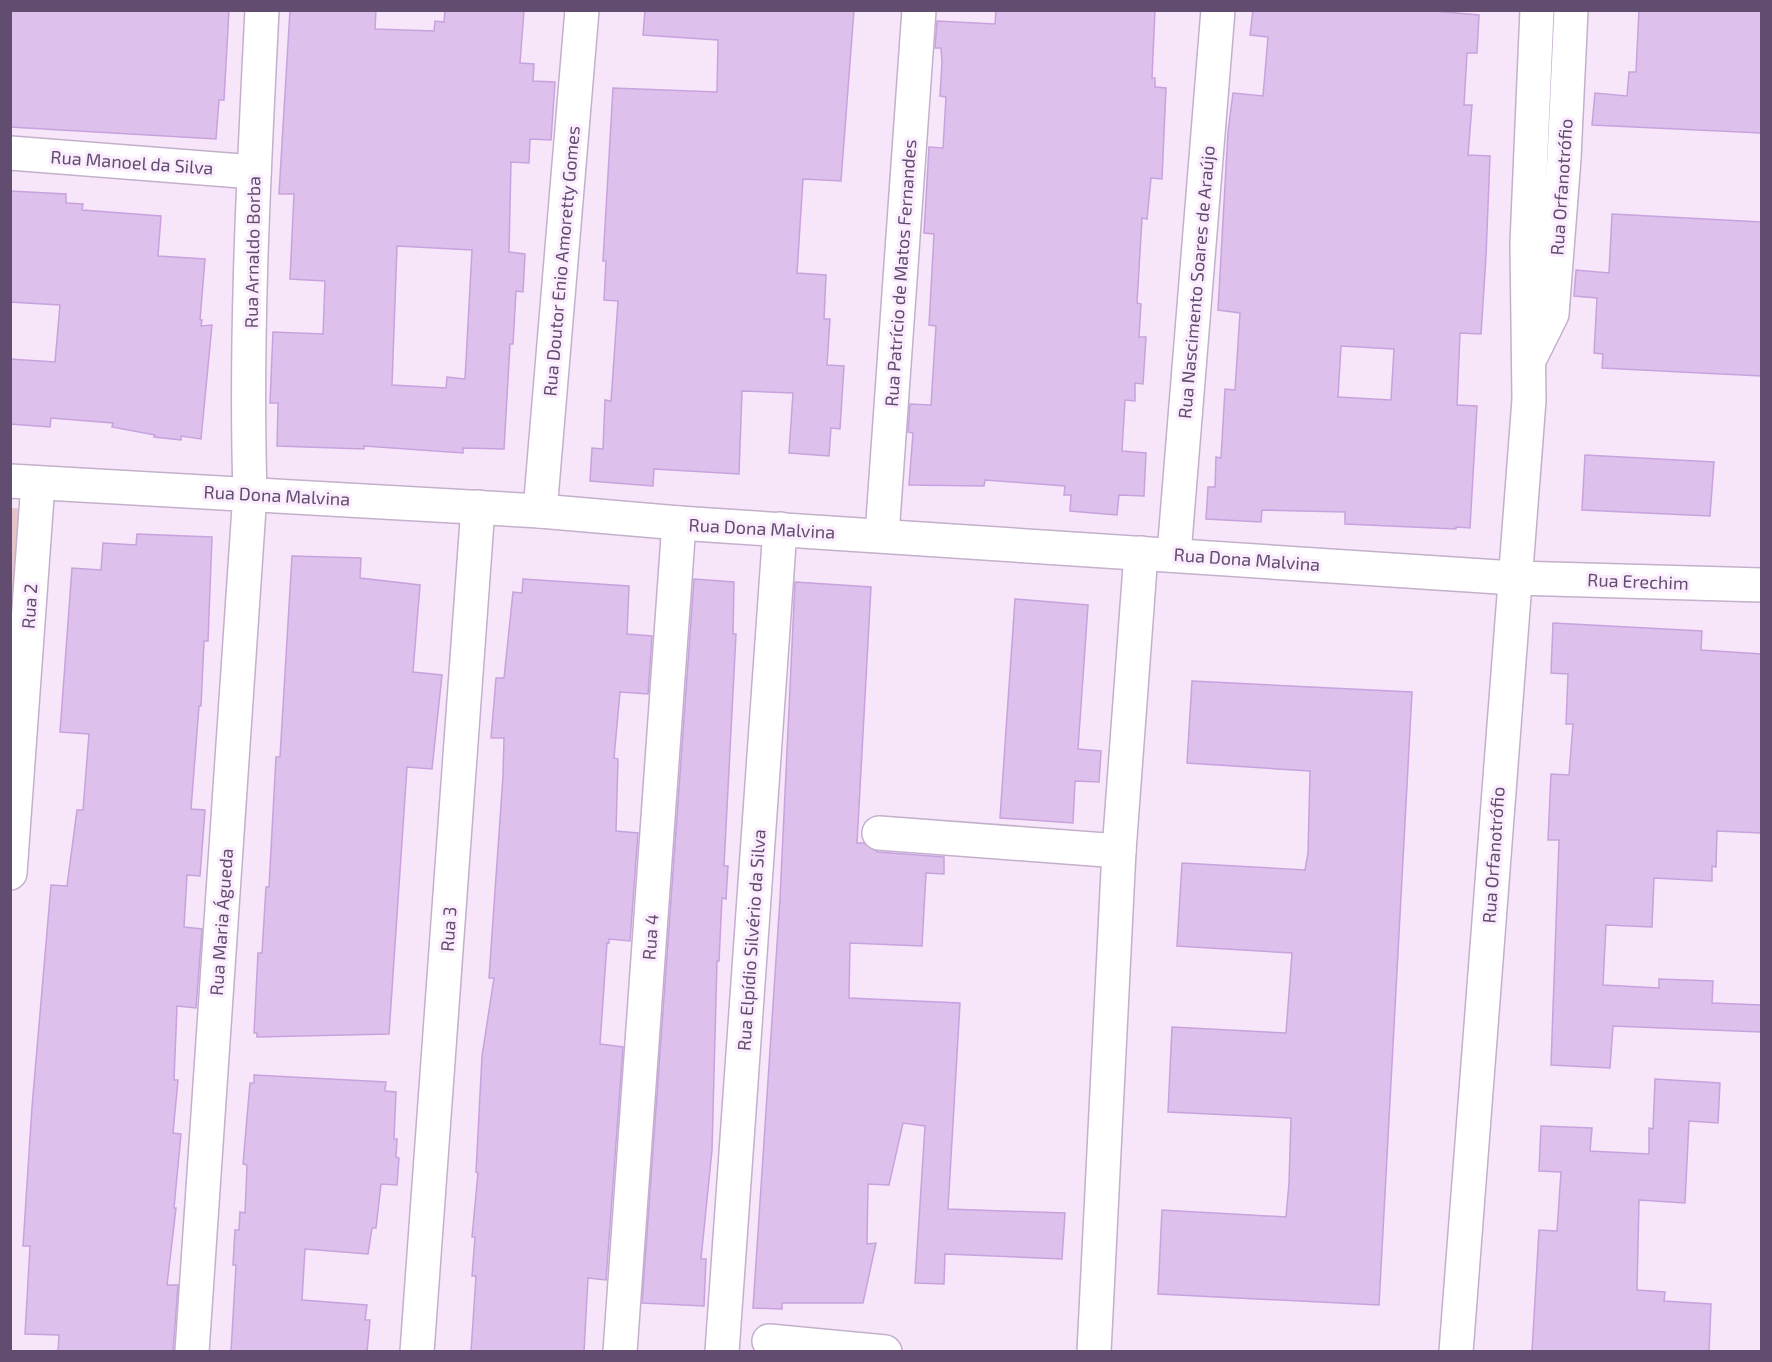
<svg xmlns="http://www.w3.org/2000/svg" width="1772" height="1362" font-family="'Exo 2',sans-serif">
<style>
.green{fill:#e5c5ca}
.building{fill:#ddc0ec;stroke:#c8a2dd;stroke-width:1.5;fill-rule:evenodd}
.lines{fill:none;stroke-linecap:round;stroke-linejoin:round}
.minor-casing{stroke:#c3b0cc;stroke-width:36}
.minor{stroke:#fff;stroke-width:33}
.labels{text-anchor:middle;dominant-baseline:central;stroke-width:6;stroke-linejoin:round;paint-order:stroke}
.street-label{font-size:18px;fill:#624d70;stroke:#faebfd}
</style>
<rect width="100%" height="100%" fill="#f7e5fa"/>
<path class="green" d="M11 508 26 509 11 717Z"/>
<g class="building">
<path d="M10 10H229L224 100H219L216 139 10 127Z"/>
<path d="M290 10H376L375 29 434 31 435 21 444 22 445 10H524L520 63 534 64 533 81 555 82 551 140 530 139 529 163 511 162 509 252 525 254 523 292 516 291 513 344H510L504 449 463 448V453L364 446V449L277 446 278 403H270L273 332 323 334 325 281 290 279 294 194H279ZM397 246 472 250 465 379 447 377 446 388 392 385Z"/>
<path d="M645 10H854L841 181 803 179 797 273 826 275 824 319H830L827 365 844 366 840 429 831 428 829 456 789 453 793 393 742 391 739 474 654 469 653 486 590 481 592 448 603 449 605 400 611 401 618 301 604 300 606 261H603L613 88 717 92 718 40 643 35Z"/>
<path d="M996 10H1155L1152 78H1155V87L1166 88 1162 179 1151 178 1147 219 1142 218 1137 303 1141 304 1139 337H1146L1143 384 1135 383V401L1125 400 1122 451 1146 453 1144 496 1119 495 1117 515 1070 511 1071 495H1064L1065 486 985 480 984 486 909 485 913 433 908 432 910 404 931 405 936 326 929 325 934 234 924 233 929 147 943 148 946 97 940 96 942 62 941 48H935L937 21 995 24Z"/>
<path d="M1253 10H1423L1479 15 1477 53H1467L1464 105H1472L1468 155 1490 156 1486 256 1481 334 1460 333 1457 405 1477 406 1470 528 1456 527V529L1345 524V512L1262 510 1261 522 1206 519 1208 487H1215L1216 457 1221 458 1225 389 1235 390 1240 313 1218 310 1228 132 1233 93 1263 96 1268 37 1250 35ZM1341 346 1394 349 1391 400 1338 397Z"/>
<path d="M1639 10H1761V133L1592 125 1595 93 1627 96 1629 72H1636Z"/>
<path d="M10 191 66 194V203L83 204 82 210 161 216 158 256 205 259 200 320H202L201 326 212 325 201 439 181 436V440L154 437 155 435 112 427 113 423 51 418 50 427 10 424V359L55 362 60 305 10 302Z"/>
<path d="M1612 214 1761 222V376L1602 368 1603 354 1594 353 1597 298 1574 296 1576 270 1609 273Z"/>
<path d="M1585 455 1714 462 1710 516 1582 510Z"/>
<path d="M137 534 212 537 208 641H204L201 706H199L191 809 205 810 200 876 187 875 184 927 202 929 196 1008 177 1006 174 1080H178L173 1133 181 1134 174 1208H176L167 1285H178L173 1352H58L59 1335 25 1334 30 1246H23L32 1107 51 885 67 886 77 810H83L89 734 60 732 72 568 101 570 103 543 136 545Z"/>
<path d="M292 556 361 558 360 578 420 585 413 672 442 675 432 769 407 767 389 1034 257 1037V1033H254L258 953H262L266 887H269L276 757H280Z"/>
<path d="M523 579 629 586 627 634 652 636 648 694 620 692 614 758 618 759 616 831 638 833 630 941 609 939V943H607L600 1044 623 1047 606 1280 588 1278 584 1352H471L476 1276H472L475 1237H472L478 1173 476 1172 482 1056 494 978H489L503 776 504 738H491L496 678H504L513 592 522 593Z"/>
<path d="M694 579 734 582 733 634H736L724 866H728L726 899 722 898 719 961H717L712 1150 701 1259H706L704 1306 642 1303Z"/>
<path d="M795 582 871 587 857 843H864L878 852 944 857V874L926 873 922 946 850 943 849 998 960 1003 948 1209 1065 1213 1062 1259 945 1254 944 1284 915 1283 925 1126 903 1123 889 1185 868 1184 867 1244 876 1243 863 1303H782V1309L753 1308 780 899Z"/>
<path d="M1015 599 1088 605 1078 749 1101 751 1099 782 1075 781 1073 823 1000 818Z"/>
<path d="M1553 623 1702 631 1701 650 1761 654V833L1717 831 1716 867 1712 866V881L1654 878 1652 927 1606 925 1603 985 1659 988V979L1713 981 1712 1003 1761 1005V1032L1613 1026 1610 1068 1551 1065 1559 840H1548L1551 774 1569 775 1573 724H1566L1568 674 1551 673Z"/>
<path d="M1192 681 1412 692 1379 1305 1158 1294 1162 1210 1286 1217 1289 1183 1291 1118 1168 1112 1172 1027 1286 1033 1292 953 1177 946 1182 863 1305 870 1308 853 1310 771 1187 763Z"/>
<path d="M254 1075 386 1082 385 1091 396 1092 394 1139H397L396 1157 399 1158 397 1185 381 1184 376 1228H372L368 1254 305 1249 302 1300 367 1305 365 1320H370L367 1352H231L236 1265H233L235 1230H239L240 1212 245 1213 247 1165 243 1164 250 1083H254Z"/>
<path d="M1655 1079 1720 1083 1718 1123 1689 1121 1685 1203 1639 1200 1637 1290 1665 1292 1664 1301 1711 1304 1709 1352H1532L1539 1230 1557 1231 1561 1172 1539 1171 1541 1126 1592 1128 1590 1151 1649 1154V1128L1653 1129Z"/>
</g>
<g class="lines">
<defs>
<g id="minor">
<path d="M10 153 254 172"/>
<path d="M1530 358 1552 314 1564 158 1571 10"/>
<path d="M10 481 540 511 679 523 1514 578 1762 585"/>
<path d="M540 511 582 10"/>
<path d="M882 535 919 10"/>
<path d="M1174 554 1218 10"/>
<path d="M879 833 1119 851"/>
<path d="M10 873 38 483"/>
<path d="M769 1341 885 1352"/>
<path d="M192 1352 250 493C245 333 254 171 262 10"/>
<path d="M417 1352 478 507"/>
<path d="M620 1352 679 523"/>
<path d="M722 1352 780 529"/>
<path d="M1094 1352 1119 851 1141 553"/>
<path d="M1456 1352 1529 400 1527 243 1537 10"/>
</g>
</defs>
<use href="#minor" class="minor-casing"/>
<use href="#minor" class="minor"/>
</g>
<g class="labels">
<g class="street-label">
<text transform="translate(132 162) rotate(4)">Rua Manoel da Silva</text>
<text transform="translate(1561 187) rotate(-86)">Rua Orfanotrófio</text>
<text transform="translate(252 252) rotate(-89)">Rua Arnaldo Borba</text>
<text transform="translate(561 261) rotate(-85)">Rua Doutor Enio Amoretty Gomes</text>
<text transform="translate(900 273) rotate(-86)">Rua Patrício de Matos Fernandes</text>
<text transform="translate(1196 282) rotate(-85)">Rua Nascimento Soares de Araújo</text>
<text transform="translate(277 495) rotate(3)">Rua Dona Malvina</text>
<text transform="translate(762 528) rotate(3)">Rua Dona Malvina</text>
<text transform="translate(1247 559) rotate(4)">Rua Dona Malvina</text>
<text transform="translate(1638 581) rotate(2)">Rua Erechim</text>
<text transform="translate(29 606) rotate(-86)">Rua 2</text>
<text transform="translate(1493 855) rotate(-86)">Rua Orfanotrófio</text>
<text transform="translate(221 922) rotate(-86)">Rua Maria Águeda</text>
<text transform="translate(448 929) rotate(-86)">Rua 3</text>
<text transform="translate(650 937) rotate(-86)">Rua 4</text>
<text transform="translate(751 940) rotate(-86)">Rua Elpídio Silvério da Silva</text>
</g>
</g>
<rect width="1772" height="1362" fill="none" stroke="#624d70" stroke-width="24"/>
</svg>
